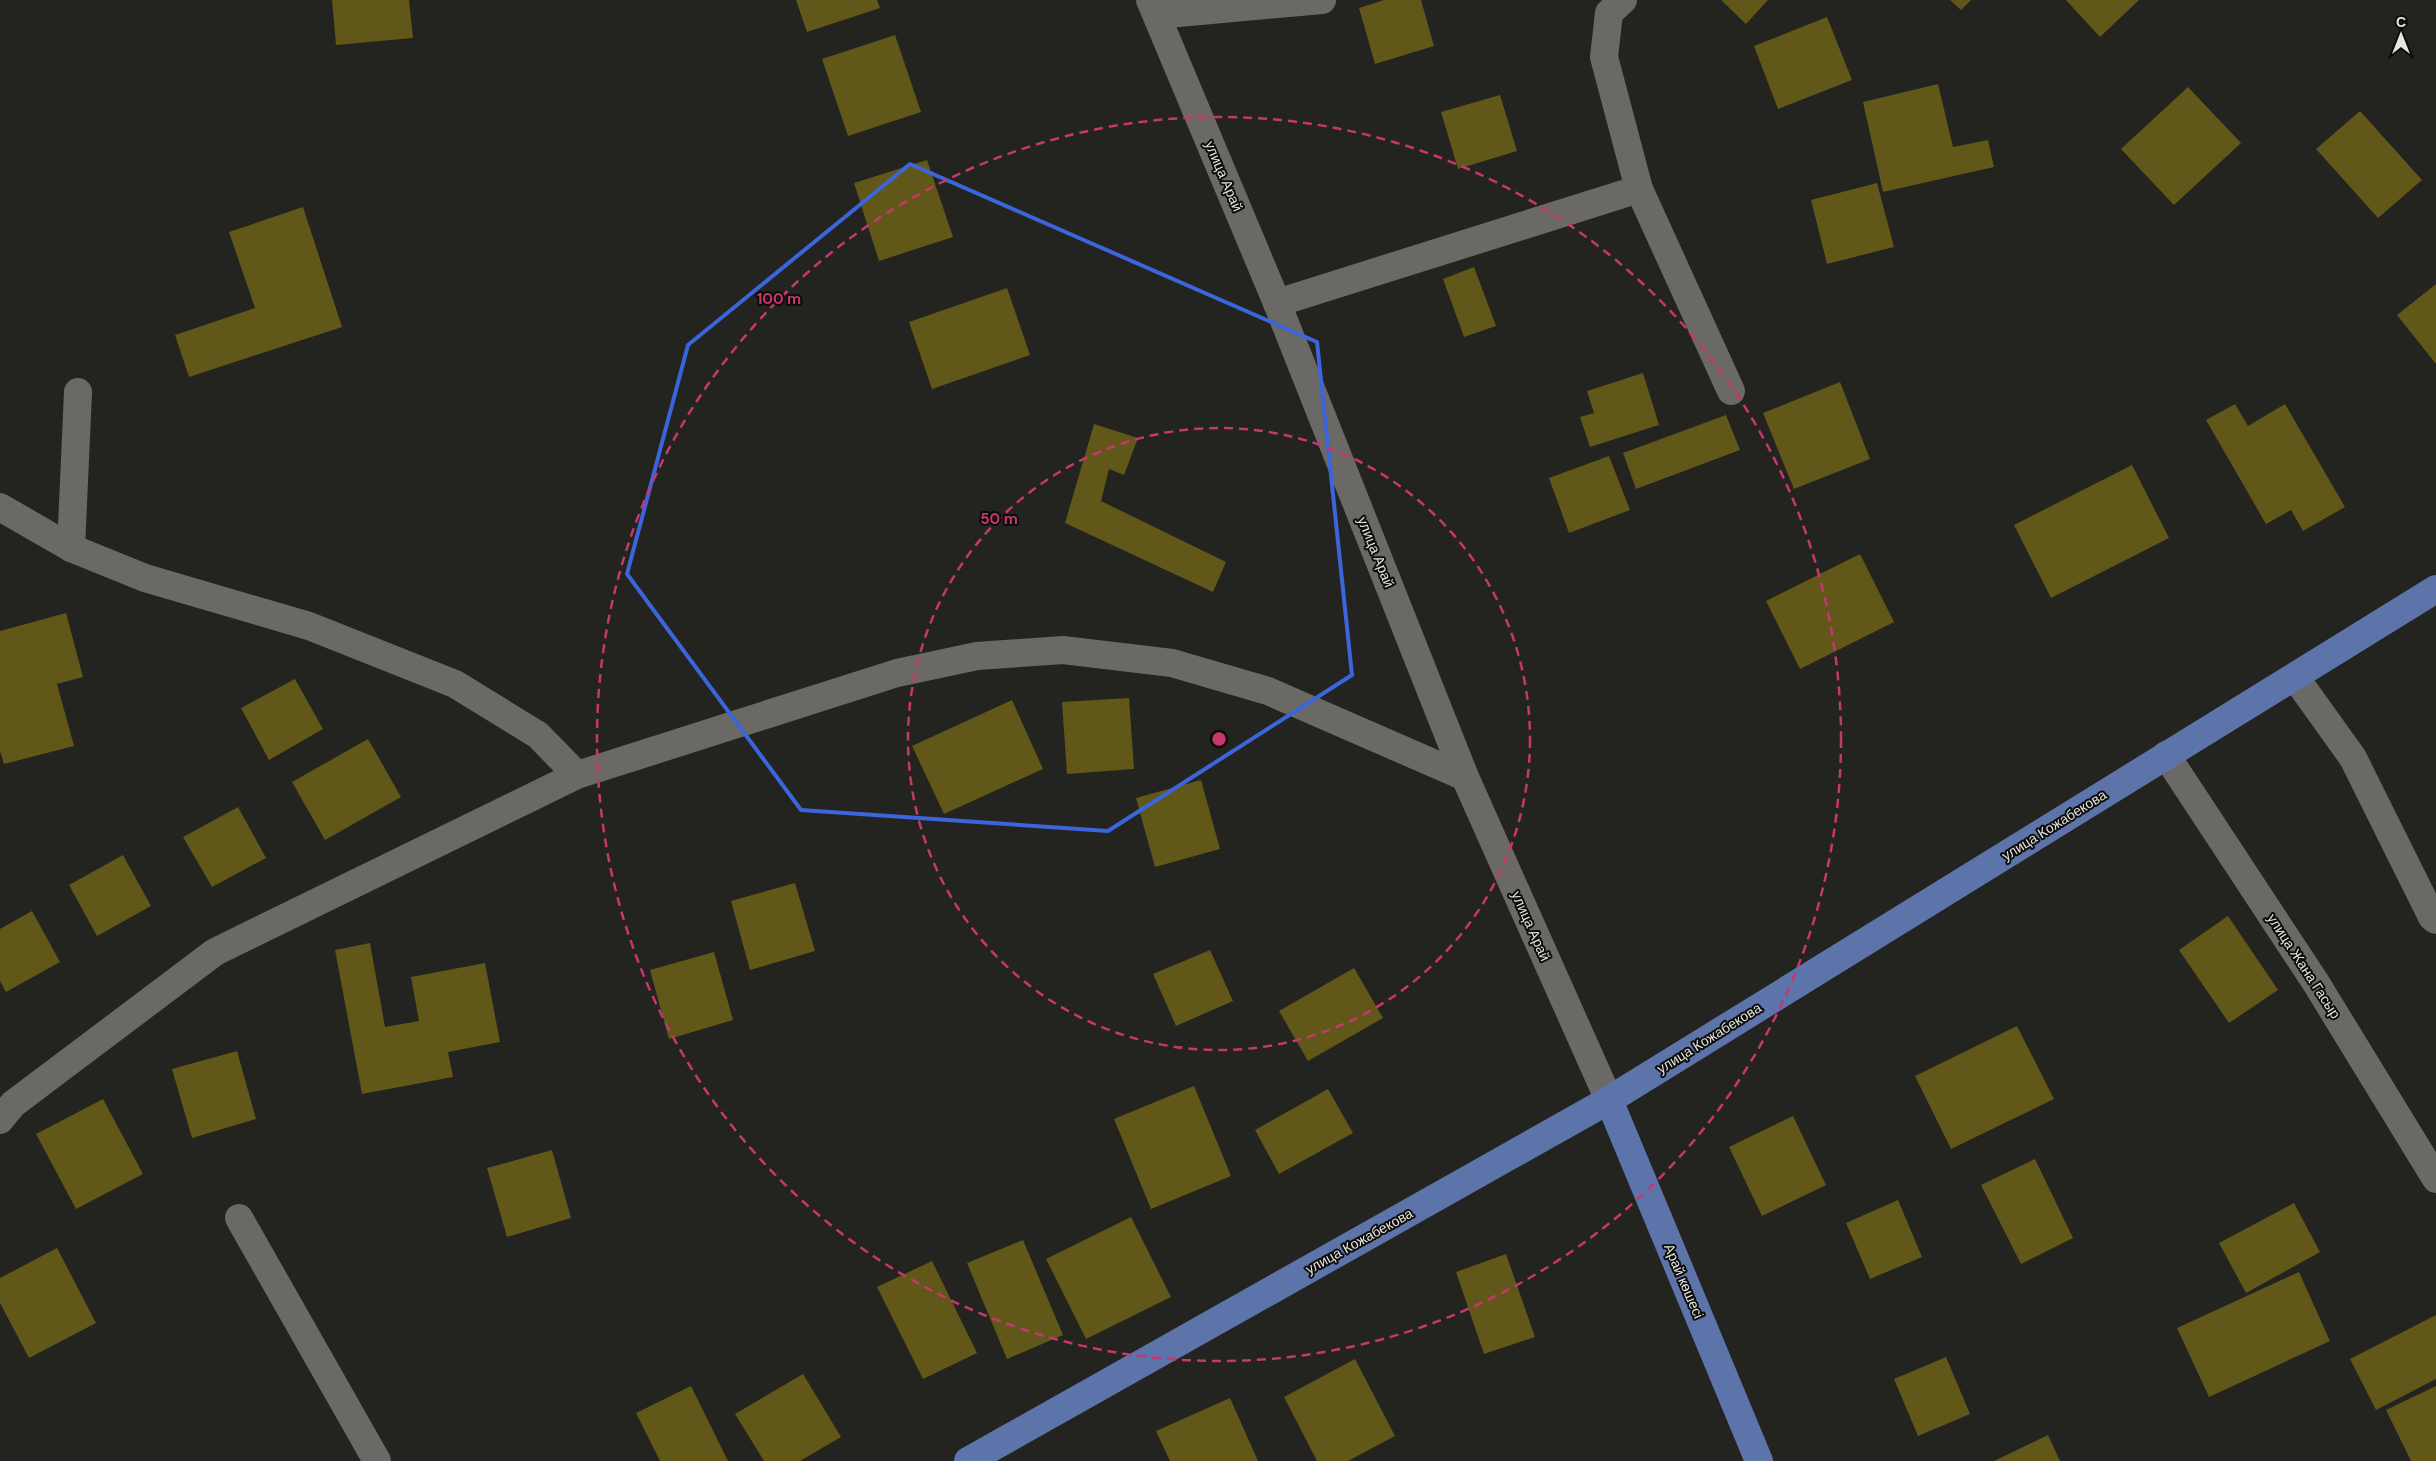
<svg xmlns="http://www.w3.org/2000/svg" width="2436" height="1461" font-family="'DM Sans',sans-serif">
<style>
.building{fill:#605719}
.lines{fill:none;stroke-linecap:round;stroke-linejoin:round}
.minor{stroke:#6a6965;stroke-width:28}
.major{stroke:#5d74ab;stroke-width:28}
.marked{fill:none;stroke:#3b65da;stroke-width:4;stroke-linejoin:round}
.ring{fill:none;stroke:#c7376f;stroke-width:2.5;stroke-dasharray:9 6}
.labels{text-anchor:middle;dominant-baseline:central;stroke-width:4;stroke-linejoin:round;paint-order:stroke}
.street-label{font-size:14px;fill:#e5e5e2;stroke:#0c0c0b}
.centre{fill:#c7376f;stroke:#0c0c0b;stroke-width:2.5}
.ring-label{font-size:15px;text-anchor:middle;font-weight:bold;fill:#c7376f;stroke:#0c0c0b;stroke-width:4;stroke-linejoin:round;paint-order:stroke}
</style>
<rect width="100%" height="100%" fill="#23231f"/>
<g class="building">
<path d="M332 0H409L413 38 336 45Z"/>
<path d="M796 0H877L880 8 807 32Z"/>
<path d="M1384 0H1421L1434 46 1375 64 1359 8Z"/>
<path d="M1721 0H1768L1746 24Z"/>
<path d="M1950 0H1971L1961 10Z"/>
<path d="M2066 0H2139L2100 37Z"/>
<path d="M1827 17 1852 80 1778 109 1754 46Z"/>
<path d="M895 35 921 112 848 136 822 59Z"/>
<path d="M1938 84 1953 147 1988 140 1994 167 1883 192 1863 102Z"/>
<path d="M2188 87 2241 143 2174 205 2121 149Z"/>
<path d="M1500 95 1517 151 1458 169 1441 112Z"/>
<path d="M2360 111 2422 180 2378 218 2316 149Z"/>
<path d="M927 160 953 237 879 261 854 183Z"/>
<path d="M1877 183 1894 247 1827 264 1811 200Z"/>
<path d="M303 207 342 327 189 377 175 335 255 308 229 232Z"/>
<path d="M1474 267 1496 326 1464 337 1443 279Z"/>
<path d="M2436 284V364L2397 315Z"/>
<path d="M1007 288 1030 355 932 389 909 322Z"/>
<path d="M1643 373 1659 425 1590 447 1580 417 1594 413 1587 391Z"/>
<path d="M1840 382 1870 459 1794 489 1763 413Z"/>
<path d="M2235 404 2248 426 2285 404 2345 507 2303 531 2291 510 2266 524 2206 420Z"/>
<path d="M1726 415 1740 450 1636 489 1623 453Z"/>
<path d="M1094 424 1138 438 1124 475 1109 469 1101 501 1226 562 1213 592 1065 523Z"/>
<path d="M1609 456 1630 510 1569 533 1549 478Z"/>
<path d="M2132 465 2169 538 2051 598 2014 525Z"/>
<path d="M1860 554 1894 622 1800 669 1766 601Z"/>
<path d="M66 613 83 677 57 684 74 746 4 764 0 751V631Z"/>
<path d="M295 679 323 729 269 760 241 708Z"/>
<path d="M1129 698 1134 769 1067 774 1062 702Z"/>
<path d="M1012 700 1043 769 944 814 912 746Z"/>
<path d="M368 739 401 797 325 840 292 782Z"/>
<path d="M1201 780 1220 849 1155 867 1136 798Z"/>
<path d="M238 807 266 858 212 887 183 837Z"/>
<path d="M123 855 151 906 97 936 69 885Z"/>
<path d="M795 883 815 951 750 970 731 901Z"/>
<path d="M32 911 60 962 6 992 0 981V929Z"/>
<path d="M2228 916 2278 990 2229 1023 2179 950Z"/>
<path d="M370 943 385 1027 419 1021 411 977 485 963 500 1042 448 1052 453 1077 362 1094 335 950Z"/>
<path d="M1210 950 1233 1001 1176 1026 1153 974Z"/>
<path d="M714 952 733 1020 669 1039 650 970Z"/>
<path d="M1354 968 1383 1018 1308 1061 1279 1011Z"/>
<path d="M2017 1026 2054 1099 1951 1149 1915 1076Z"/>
<path d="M237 1051 256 1119 192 1138 172 1069Z"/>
<path d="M1194 1086 1231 1176 1151 1209 1114 1119Z"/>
<path d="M1328 1089 1353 1133 1279 1174 1255 1130Z"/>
<path d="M103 1099 143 1174 76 1209 36 1134Z"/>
<path d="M1793 1116 1826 1185 1762 1216 1729 1147Z"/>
<path d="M552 1150 571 1218 507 1237 487 1168Z"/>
<path d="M2035 1159 2073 1238 2021 1264 1981 1185Z"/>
<path d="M1898 1200 1922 1257 1870 1279 1846 1223Z"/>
<path d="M2294 1203 2320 1252 2246 1293 2219 1243Z"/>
<path d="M1131 1217 1171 1297 1086 1339 1046 1259Z"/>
<path d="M1023 1240 1063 1335 1007 1359 967 1263Z"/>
<path d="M57 1248 96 1323 29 1358 0 1303V1278Z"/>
<path d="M1506 1254 1535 1337 1484 1354 1456 1272Z"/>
<path d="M932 1261 977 1353 923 1379 877 1287Z"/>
<path d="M2299 1272 2330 1341 2209 1397 2177 1328Z"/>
<path d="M2436 1315V1379L2376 1410 2350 1359Z"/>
<path d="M1946 1357 1970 1414 1918 1436 1894 1379Z"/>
<path d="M1355 1359 1395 1436 1348 1461H1317L1284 1397Z"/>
<path d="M803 1374 841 1437 800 1461H764L735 1414Z"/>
<path d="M691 1386 728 1461H660L636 1413Z"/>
<path d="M2436 1386V1461H2411L2386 1410Z"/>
<path d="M1230 1398 1258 1461H1170L1156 1431Z"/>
<path d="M2048 1435 2060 1461H1994Z"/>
</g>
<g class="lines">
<g class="minor">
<path d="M1150 0 1277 303 1465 777 1609 1100"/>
<path d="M1623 0 1609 13 1604 57 1639 189 1731 391"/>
<path d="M1157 15 1322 0"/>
<path d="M1277 303 1639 189"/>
<path d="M0 507 71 548 145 578 309 626 455 684 538 735 577 775"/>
<path d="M71 548 78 392"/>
<path d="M2295 677 2353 758 2432 917 2436 920"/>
<path d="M2166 755 2316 983 2436 1179"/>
<path d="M0 1120 13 1104 215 952 577 775 897 673 977 656 1063 650 1172 663 1268 691 1465 777"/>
<path d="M239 1218 377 1461"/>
</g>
<g class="major">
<path d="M1609 1100 1759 1461"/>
<path d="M968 1461 1609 1100 2436 589"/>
</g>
</g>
<path class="marked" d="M910 164 1317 342 1352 675 1108 831 801 810 627 574 688 345Z"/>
<g class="ring">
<circle cx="1219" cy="739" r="311"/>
<circle cx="1219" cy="739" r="622"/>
</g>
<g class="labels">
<g class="street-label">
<text transform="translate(1224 176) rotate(67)">улица Арай</text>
<text transform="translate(1376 552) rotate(68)">улица Арай</text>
<text transform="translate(2054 825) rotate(-32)">улица Кожабекова</text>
<text transform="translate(1531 926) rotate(66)">улица Арай</text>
<text transform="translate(2304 966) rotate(57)">улица Жана Гасыр</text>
<text transform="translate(1709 1038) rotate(-32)">улица Кожабекова</text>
<text transform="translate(1359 1241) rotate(-29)">улица Кожабекова</text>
<text transform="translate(1684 1281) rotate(67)">Арай көшесі</text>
</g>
</g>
<circle cx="1219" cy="739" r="8" class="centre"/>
<g class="ring-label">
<text x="779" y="304">100 m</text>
<text x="999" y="524">50 m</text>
</g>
<g transform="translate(2401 35)" stroke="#0c0c0b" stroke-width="4" paint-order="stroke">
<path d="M0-4L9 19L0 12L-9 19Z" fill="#e5e5e2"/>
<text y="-8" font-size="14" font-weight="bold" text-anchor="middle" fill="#e5e5e2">С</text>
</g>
</svg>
